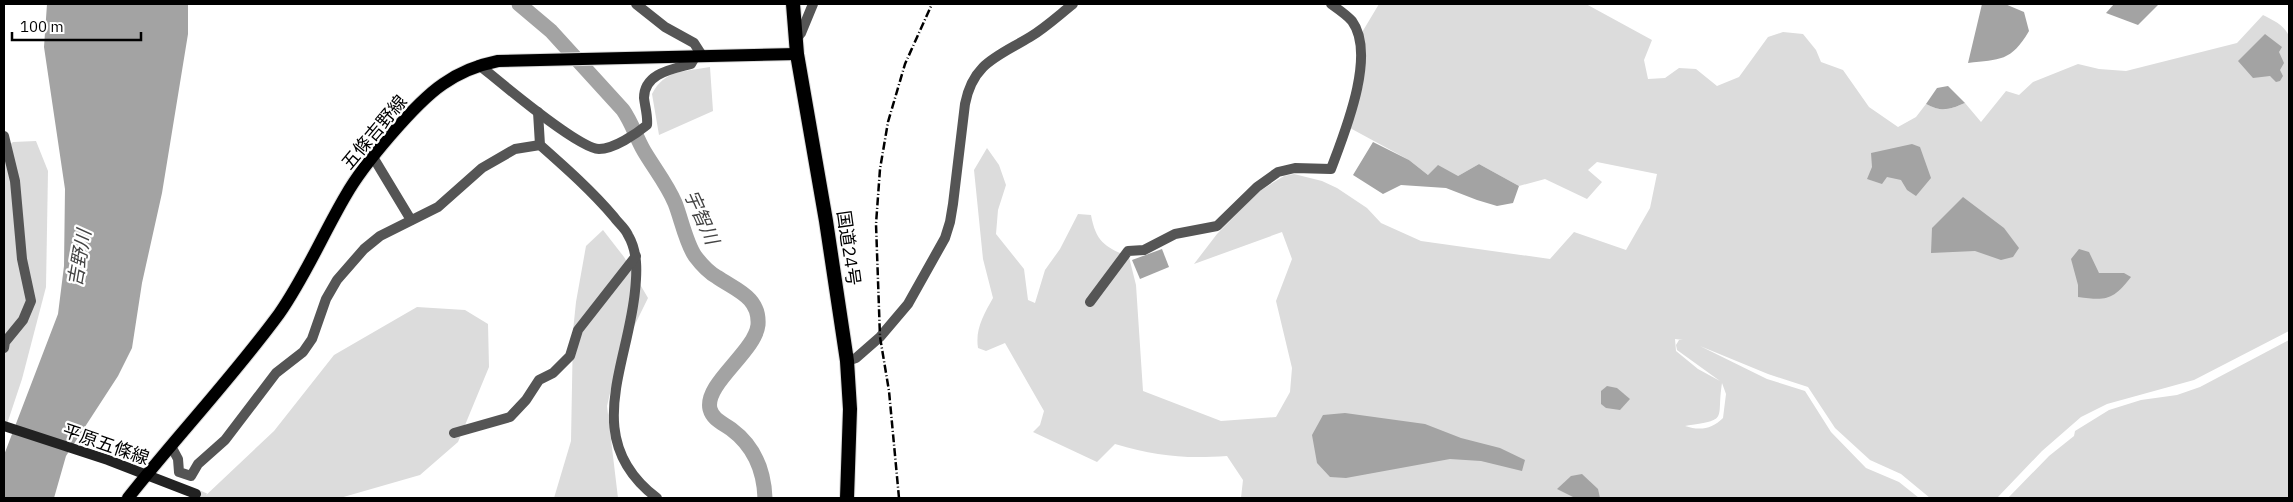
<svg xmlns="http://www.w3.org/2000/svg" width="2293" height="502" font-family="'IBM Plex Sans','Noto Sans JP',sans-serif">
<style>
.green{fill:#dcdcdc;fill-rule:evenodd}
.water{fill:#a3a3a3}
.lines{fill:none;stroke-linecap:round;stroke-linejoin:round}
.river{stroke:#a3a3a3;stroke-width:15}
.secondary-tunnel{stroke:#d9d9d9;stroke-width:10;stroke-dasharray:10 5;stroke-linecap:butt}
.primary-casing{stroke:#dbdbdb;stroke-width:14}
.trunk-casing{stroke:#dbdbdb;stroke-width:16}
.minor{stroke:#555;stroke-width:10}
.secondary{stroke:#222;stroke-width:10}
.primary{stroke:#000;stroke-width:12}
.trunk{stroke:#000;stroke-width:14}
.rail{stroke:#000;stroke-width:2.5;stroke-dasharray:8 2.5 1 2.5;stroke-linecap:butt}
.labels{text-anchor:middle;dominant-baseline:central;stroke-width:4.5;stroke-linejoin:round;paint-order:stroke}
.street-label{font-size:18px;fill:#000;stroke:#fff}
.water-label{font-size:19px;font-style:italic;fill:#444;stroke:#fff}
</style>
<rect width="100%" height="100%" fill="#fff"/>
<g class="green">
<path d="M1379 4H1586L1652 40 1644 60 1648 79 1665 78 1679 68 1696 69 1717 86 1739 77 1768 37 1783 32 1803 34 1816 50 1821 62 1843 70 1869 107 1898 127 1916 117 1926 104C1942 112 1949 110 1965 103L1981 122 2006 91 2019 95 2033 82 2078 64 2099 69 2126 71 2237 43 2263 15C2273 20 2286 26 2289 37V331L2194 380 2107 404 2081 417 2042 451 1997 498H1930L1901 474 1870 460 1835 428 1808 387 1768 374 1700 346 1767 379 1805 391 1831 432 1866 468 1899 482 1919 498H1241L1243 480 1227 456C1183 459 1157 456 1115 444L1097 462 1033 432 1040 425 1044 411 1005 343 986 351 978 348C975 329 984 314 993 298L983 259 974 170 987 148 999 165 1006 185 998 210 996 234 1024 269 1028 300 1035 303 1045 270 1060 249 1078 214 1091 215C1096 242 1105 247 1129 257L1136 285 1143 391 1221 421 1276 417 1290 392 1292 368 1276 301 1292 259 1282 232 1194 264 1217 234 1258 192 1284 176 1294 174 1322 181 1337 188 1367 208 1381 223 1421 241 1550 259 1574 232 1626 250 1650 208 1657 174 1597 162 1588 170 1602 182 1587 199 1545 179 1519 186 1479 164 1458 176 1428 175 1409 160 1350 128 1363 84 1364 52 1361 34ZM1675 339 1683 340H1679L1676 345 1677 350 1720 381 1698 369 1676 351ZM1722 383 1726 394 1723 418C1712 429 1700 431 1685 426 1730 419 1716 421 1722 383Z"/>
<path d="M710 67 713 111 659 135 652 94C665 69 684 72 710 67Z"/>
<path d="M36 141 48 171 46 287 22 379 4 433V149L13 142Z"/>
<path d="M603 230 624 257 648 298 618 359 607 406 618 498H554L571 441 573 331 576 302 586 246Z"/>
<path d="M417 307 465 310 488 324 489 367 458 442 420 475 340 498H203L274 431 334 355Z"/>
<path d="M2289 340V498H2008L2049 456 2074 436 2075 431 2109 410 2141 400 2177 395 2200 387Z"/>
</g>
<g class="water">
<path d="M47 4H188V34L162 193 142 283 132 348 118 376 66 456 54 498H4V455L58 314 64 266 65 189 44 47Z"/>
<path d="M1982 4H2005L2024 12 2029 31C2011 62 2000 59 1968 63Z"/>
<path d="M2114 4H2159L2138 25 2106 13Z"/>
<path d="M2265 34 2282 47 2279 52 2284 63 2280 70 2283 76 2280 81 2276 82 2270 76 2253 78 2238 61Z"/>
<path d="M1948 86 1965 103C1949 110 1941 112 1926 104L1937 88Z"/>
<path d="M1373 142 1409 160 1428 175 1438 165 1458 176 1479 164 1519 186 1513 203 1497 206 1477 200 1446 188 1401 185 1383 194 1353 175Z"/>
<path d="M1912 144 1920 147 1931 178 1916 196 1907 190 1901 180 1887 177 1882 184 1867 179 1872 167 1871 153Z"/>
<path d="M1963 197 2004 228 2019 248 2013 257 2001 260 1975 251 1931 253 1932 228Z"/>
<path d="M1162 249 1169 267 1140 279 1132 260Z"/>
<path d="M2079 249 2089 252 2099 273H2124L2131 277C2113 300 2107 301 2078 297V285L2071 259Z"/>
<path d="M1607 386 1617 388 1630 399 1620 410 1606 408 1601 404V391Z"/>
<path d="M1345 413 1425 424 1461 438 1500 448 1525 460 1522 471 1481 461 1450 459 1346 478 1330 477 1317 463 1312 435 1323 415Z"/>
<path d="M1582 474 1598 489 1600 498H1575L1557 489 1571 476Z"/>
</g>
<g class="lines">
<path class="river" d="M519 4 551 31 623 110C632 123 636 137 644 151 654 168 667 184 675 203 681 218 686 243 695 256 701 264 708 272 717 277 736 290 760 297 758 325 755 352 704 384 710 409 713 420 723 423 731 429 754 446 764 471 765 498"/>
<path class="secondary-tunnel" d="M196 494 205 498"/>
<defs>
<path id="primary" d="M128 498C177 436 232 378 279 314 305 277 323 234 346 195 363 165 415 103 443 84 460 72 478 65 498 61L797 54"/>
<path id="trunk" d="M793 4 797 54 826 221 847 361 850 409 847 498"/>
</defs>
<use href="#primary" class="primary-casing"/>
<use href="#trunk" class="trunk-casing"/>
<g class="minor">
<path d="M636 4 665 27 694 43 703 57"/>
<path d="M796 39 801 33 813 4"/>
<path d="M479 65C499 81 577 148 599 149 614 149 636 134 647 125 648 116 645 107 644 98 644 73 673 69 691 64L695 57"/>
<path d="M538 112 540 145C566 168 592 191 614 217 618 223 625 228 628 235 638 252 637 272 635 291 628 366 580 440 657 498"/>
<path d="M4 136 15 181 22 259 31 301 23 320 5 342 4 348"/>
<path d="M373 157 411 220"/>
<path d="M1090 302 1128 251 1144 250 1175 234 1217 226 1257 187 1278 172 1295 168 1331 169C1344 134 1377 55 1352 21 1347 15 1338 9 1331 4"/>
<path d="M847 361 856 358 880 337 908 304 945 238 950 222 953 204 965 104C973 63 997 57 1030 37 1045 28 1059 15 1073 4"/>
<path d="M454 433 510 417 526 400 539 380 553 373 570 356 578 330 636 256"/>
<path d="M171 446 178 459 179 472 191 476 198 464 225 440 276 373 303 352 312 339 326 299 337 280 364 249 380 236 438 207 482 168 515 149 540 145"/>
</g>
<path class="secondary" d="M4 426 108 460 196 494"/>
<use href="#primary" class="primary"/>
<use href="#trunk" class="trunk"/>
<path class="rail" d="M899 498 889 391 880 337 876 224 880 169 888 122 905 64 932 4"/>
</g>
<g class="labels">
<g class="street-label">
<text transform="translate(374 132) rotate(-50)">五條吉野線</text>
<text transform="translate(849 248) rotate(82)">国道24号</text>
<text transform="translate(106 444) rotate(19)">平原五條線</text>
</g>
<g class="water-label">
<text transform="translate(702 217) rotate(66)">宇智川</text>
<text transform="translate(79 258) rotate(-80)">吉野川</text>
</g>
</g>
<rect width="2293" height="502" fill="none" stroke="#000000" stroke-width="10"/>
<path d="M12 32v8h129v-8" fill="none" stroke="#000000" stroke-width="2.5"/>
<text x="20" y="32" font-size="15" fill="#000000" stroke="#ffffff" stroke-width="4" paint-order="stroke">100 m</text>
</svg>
